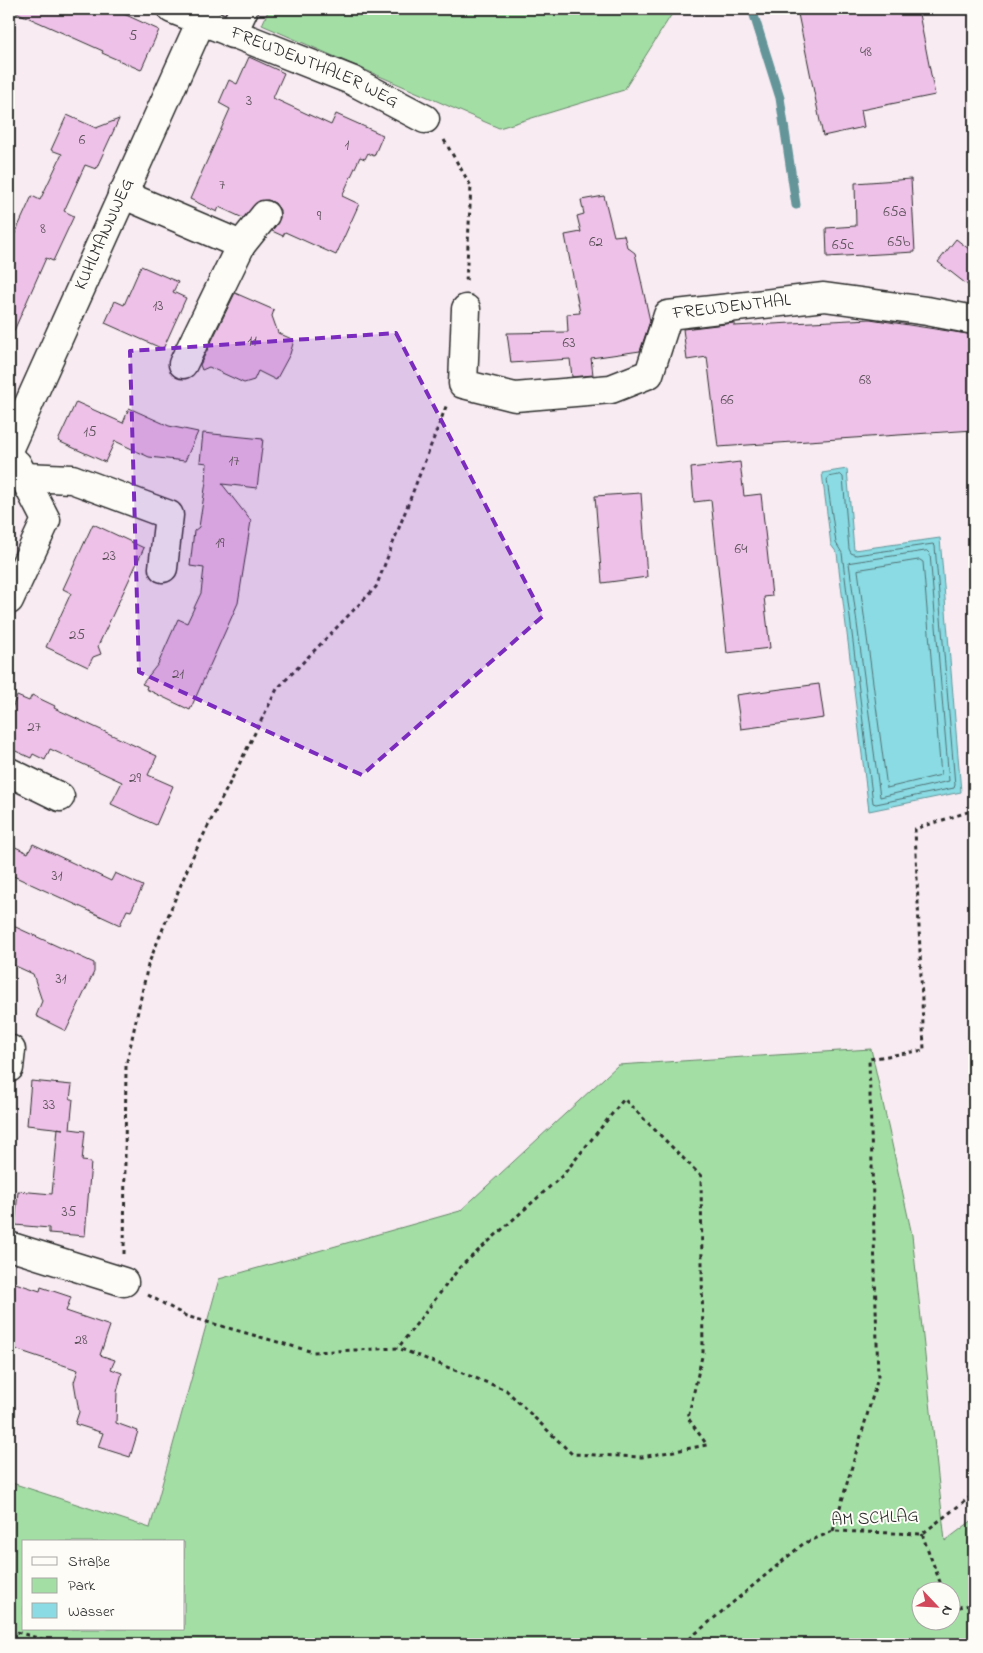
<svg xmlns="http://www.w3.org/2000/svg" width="983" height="1653" font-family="'Indie Flower',sans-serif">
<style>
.green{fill:#a3dfa5;stroke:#678568;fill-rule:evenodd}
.water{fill:#8adbe3;stroke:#649599}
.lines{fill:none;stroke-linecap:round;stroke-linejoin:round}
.shore{stroke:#517175;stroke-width:1}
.stream{stroke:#649599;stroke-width:9}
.building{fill:#eec2e8;stroke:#2b2b2b}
.minor-casing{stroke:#2b2b2b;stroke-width:31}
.path{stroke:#2b2b2b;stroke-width:3;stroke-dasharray:4 4;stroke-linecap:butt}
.minor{stroke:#fdfcf7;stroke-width:28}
.marked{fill:#7b2cbf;fill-opacity:0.2;stroke:#7b2cbf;stroke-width:4;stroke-dasharray:10 6;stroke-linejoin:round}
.labels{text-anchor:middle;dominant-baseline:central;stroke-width:4;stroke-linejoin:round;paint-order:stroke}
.number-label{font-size:15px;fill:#5c515a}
.street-label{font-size:18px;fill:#2b2b2b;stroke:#fdfcf7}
</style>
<rect width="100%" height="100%" fill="#f8ebf2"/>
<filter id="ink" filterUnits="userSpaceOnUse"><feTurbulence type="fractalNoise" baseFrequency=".02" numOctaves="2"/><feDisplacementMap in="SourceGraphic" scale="10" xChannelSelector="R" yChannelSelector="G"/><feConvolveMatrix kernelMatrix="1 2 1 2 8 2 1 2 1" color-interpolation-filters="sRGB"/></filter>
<g filter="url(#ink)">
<g class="green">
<path d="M269 9H675L624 90 499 128 262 25Z"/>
<path d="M871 1049 912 1235 945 1541 974 1519V1644H9V1482L150 1528 219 1279 460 1211 618 1065ZM24 1542H184V1629H24ZM920 1590H950V1620H920Z"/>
</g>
<path class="water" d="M847 469 854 550 940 538 961 792 869 811 837 553 831 545 822 473Z"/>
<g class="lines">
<g class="shore">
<path d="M841 475 843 477 849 549 851 553 856 555 933 544 935 546 955 785 954 788 876 804 873 803 842 553 836 543 827 480 829 477Z"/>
<path d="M927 551 930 554 949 781 880 797 849 563Z"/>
<path d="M920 560 923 562 941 775 887 788 858 570Z"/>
</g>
<path class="stream" d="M752 9 780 98 796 205"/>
</g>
<g class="building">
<path d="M9 9H113L159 30 141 70 102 53 103 51Z"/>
<path d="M797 9H918L935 95 861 110 864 127 823 136Z"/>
<path d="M249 57 284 73 273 98 331 125 336 114 383 135 374 156 368 153 365 159 360 157 342 196 359 204 336 255 285 232 283 236 272 231 280 218V210L275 203 268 200 259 201 243 218 219 207 217 212 190 199 230 109 219 103 229 80 237 84Z"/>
<path d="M67 115 96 128 119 119 96 169 85 165 64 211 74 216 53 261 46 258 9 342V240H12L32 196 40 200 62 154 51 150Z"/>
<path d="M911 179 915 252 827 257 826 228 856 226 855 183Z"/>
<path d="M604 196 614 236 624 235 627 247 635 253 650 321 640 351 591 358 593 375 572 377 570 359 511 363 507 333 568 332 567 314 580 313 565 235 581 232 577 216 584 214 581 200Z"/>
<path d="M956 239 974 253V290L938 262Z"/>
<path d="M141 266 178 282 173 292 186 298 163 349 105 323 115 301 124 305Z"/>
<path d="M235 293 274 310 272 316 278 333 294 340 290 354 276 380 258 371 254 380 244 383 209 367 202 370 200 365Z"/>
<path d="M870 319 974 335V430L718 447 707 357 687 360 683 329 734 323V326Z"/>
<path d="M76 402 123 423 129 408 169 426 198 432 185 461 149 457 115 441 105 462 58 441Z"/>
<path d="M203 433 263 439 257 488 222 484 251 521 238 603 190 710 146 689 147 686 142 684 158 664 178 619 187 623 201 593 204 568 190 566 194 531 199 527 206 482 207 463 200 462Z"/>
<path d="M740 462 744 496 761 494 772 596 764 597 770 648 727 653 711 500 694 502 691 468Z"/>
<path d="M641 493 647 577 602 583 595 496Z"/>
<path d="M93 524 144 548 98 646 101 654 93 657 88 667 46 647 71 593 63 589Z"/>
<path d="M819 684 824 718 741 729 736 695Z"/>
<path d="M32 695 55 706 54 708 157 756 148 775 173 786 156 825 111 804 122 782 50 749 45 760 33 754 31 758 9 748V715L17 696 29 701Z"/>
<path d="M9 844 28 853 33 844 111 881 115 873 143 886 131 911 127 910 120 925 9 874Z"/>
<path d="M9 924 94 963V972L66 1031 36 1016 42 1001 33 974 9 963Z"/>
<path d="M31 1081 72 1085 70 1099H73L70 1129 85 1131 82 1161 91 1162 85 1236 49 1233V1228L15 1225 18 1191 52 1194 58 1128 63 1129 27 1125Z"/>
<path d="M9 1281 40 1291 41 1287 71 1297 66 1311 110 1326 100 1355 115 1360 111 1369 122 1373 117 1392 116 1423 138 1431 130 1457 98 1447 103 1433 75 1424 79 1412 74 1382 78 1370 9 1347Z"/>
</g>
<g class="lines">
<defs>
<g id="minor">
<path id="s1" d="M172 9 351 80 425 119"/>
<path d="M232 34 244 9"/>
<path d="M122 194 241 245 183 364"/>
<path d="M241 245 265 215"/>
<path id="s2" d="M466 309 463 384 515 397 611 389 649 374 668 315 824 297 927 311 974 320"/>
<path id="s3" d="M9 448 201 21"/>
<path d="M24 477 72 479 169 515 163 568"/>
<path d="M9 600 46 520 17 464"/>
<path d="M9 772 60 797"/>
<path d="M9 1068 11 1050"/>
<path d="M9 1246 124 1282"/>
</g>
</defs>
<use href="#minor" class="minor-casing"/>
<g class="path">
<path d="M444 140 471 186 466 283"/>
<path d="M124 1254 126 1066 148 965 191 860 277 689 376 587 447 404"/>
<path d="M148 1295 186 1316 313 1352 398 1348 506 1390 572 1454 642 1457 707 1445 688 1418 703 1352 701 1176 624 1099 563 1175 460 1267 398 1348"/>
<path d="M833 1531 878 1378 869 1059 924 1050 915 829 974 810"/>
<path d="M922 1534 943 1590"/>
<path d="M950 1609 974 1604"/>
<path d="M9 1630 60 1644"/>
<path d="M683 1644 803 1544 833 1531 922 1534 974 1494"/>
</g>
<use href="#minor" class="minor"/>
</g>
</g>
<path class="marked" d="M396 333 543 616 362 775 139 672 130 351Z"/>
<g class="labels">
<g class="number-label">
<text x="133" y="36">5</text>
<text x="866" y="52">48</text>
<text x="249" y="101">3</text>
<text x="82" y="140">6</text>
<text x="347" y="145">1</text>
<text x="222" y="185">7</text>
<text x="895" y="212">65a</text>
<text x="319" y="216">9</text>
<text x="43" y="229">8</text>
<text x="596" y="242">62</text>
<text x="899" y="242">65b</text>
<text x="843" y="245">65c</text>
<text x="158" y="306">13</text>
<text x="252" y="341">11</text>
<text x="569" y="343">63</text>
<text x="865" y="380">68</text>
<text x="727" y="400">66</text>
<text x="90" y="432">15</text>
<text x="234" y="461">17</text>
<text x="220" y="543">19</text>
<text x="741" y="549">64</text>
<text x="109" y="556">23</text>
<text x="77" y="635">25</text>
<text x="178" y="674">21</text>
<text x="34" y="727">27</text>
<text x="135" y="778">29</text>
<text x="57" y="876">31</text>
<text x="61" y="979">31</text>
<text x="49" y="1105">33</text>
<text x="69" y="1212">35</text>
<text x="81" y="1340">28</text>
</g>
<g class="street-label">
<text stroke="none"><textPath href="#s1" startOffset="154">FREUDENTHALER WEG</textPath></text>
<text stroke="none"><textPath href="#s3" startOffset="234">KUHLMANNWEG</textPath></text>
<text stroke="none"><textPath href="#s2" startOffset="392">FREUDENTHAL</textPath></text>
<text transform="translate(875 1519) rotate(-3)">AM SCHLAG</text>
</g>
</g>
<rect width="983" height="1653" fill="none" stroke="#fdfcf7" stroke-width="30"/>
<rect x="15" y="15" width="953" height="1623" fill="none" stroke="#2b2b2b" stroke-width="2" filter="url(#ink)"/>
<rect x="22" y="1540" width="162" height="90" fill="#fdfcf7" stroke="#a9a8a5"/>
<rect x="32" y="1557" width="25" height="8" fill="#fdfcf7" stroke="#a9a8a5"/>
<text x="68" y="1566" font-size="15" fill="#2b2b2b">Straße</text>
<rect x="32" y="1578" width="25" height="15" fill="#a3dfa5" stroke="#a9a8a5"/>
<text x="68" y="1590" font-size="15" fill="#2b2b2b">Park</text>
<rect x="32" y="1603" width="25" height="15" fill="#8adbe3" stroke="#a9a8a5"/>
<text x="68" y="1616" font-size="15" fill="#2b2b2b">Wasser</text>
<g transform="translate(936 1606) rotate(115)"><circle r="24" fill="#fdfcf7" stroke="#a9a8a5"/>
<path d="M0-4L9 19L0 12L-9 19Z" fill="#d1495b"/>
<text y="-8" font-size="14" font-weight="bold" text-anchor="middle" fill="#2b2b2b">N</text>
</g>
</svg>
